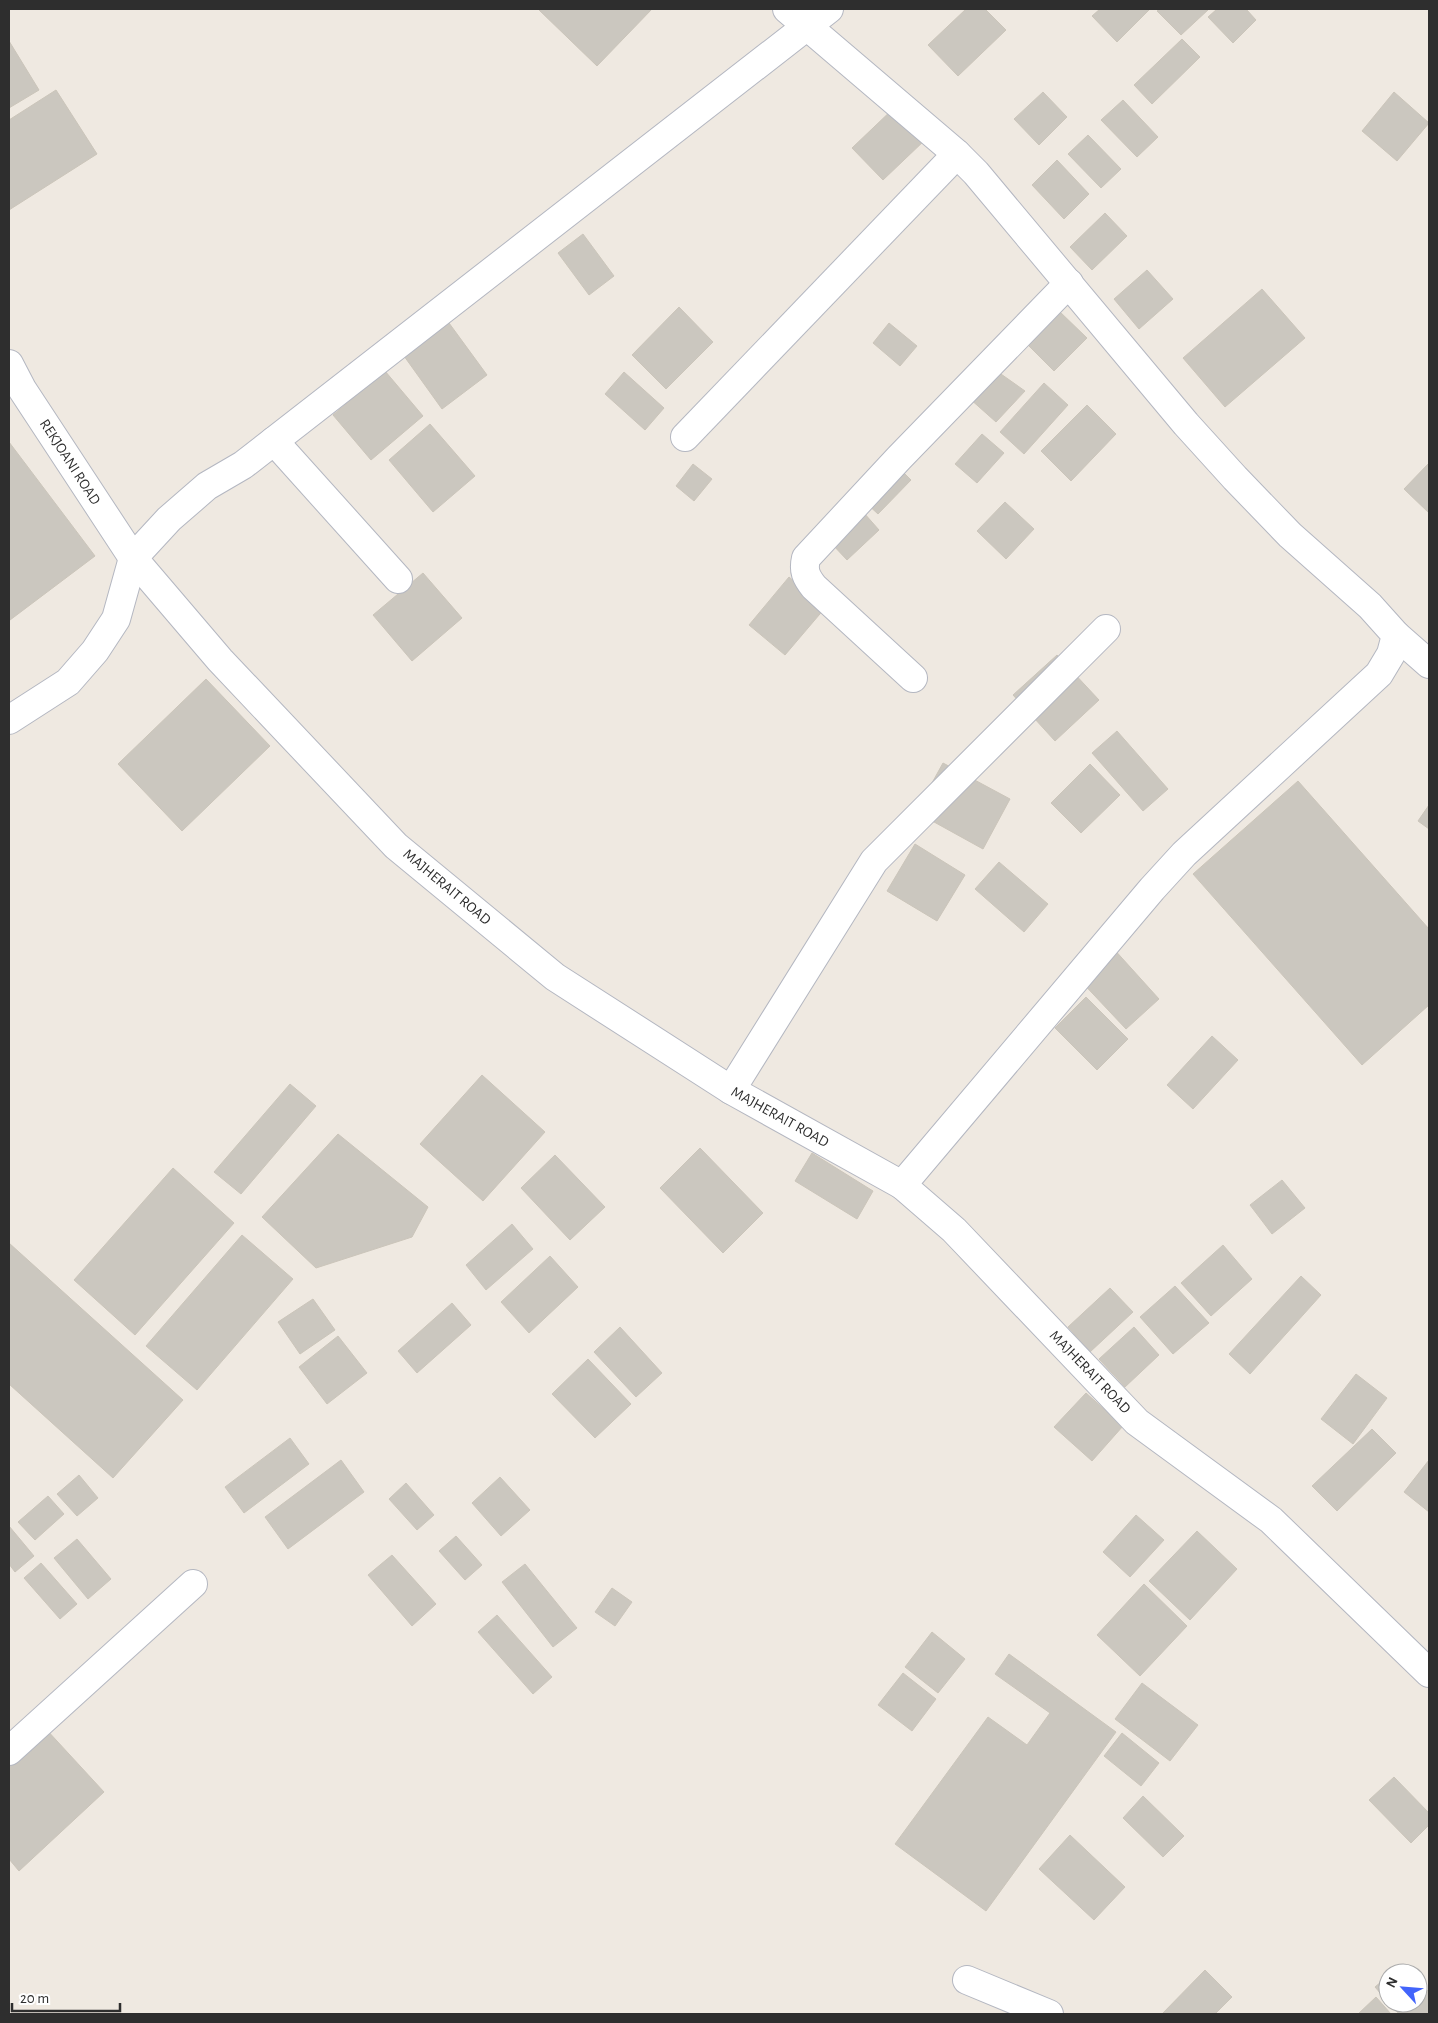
<svg xmlns="http://www.w3.org/2000/svg" width="1438" height="2023" font-family="'Alegreya Sans',sans-serif">
<style>
.building{fill:#cbc7bf;stroke:#cbc5ba}
.lines{fill:none;stroke-linecap:round;stroke-linejoin:round}
.street-casing{stroke:#b4b7c1;stroke-width:30}
.secondary-casing{stroke:#b4b7c1;stroke-width:30}
.street{stroke:#fff;stroke-width:28}
.secondary{stroke:#fff;stroke-width:28}
.labels{text-anchor:middle;dominant-baseline:central;stroke-width:5;stroke-linejoin:round;paint-order:stroke}
.street-label{font-size:15px;fill:#2e2e2e;stroke:#fff}
</style>
<rect width="100%" height="100%" fill="#efe9e1"/>
<g class="building">
<path d="M538 9H652L597 66Z"/>
<path d="M966 9H985L1006 30 958 76 928 45Z"/>
<path d="M1100 9H1148L1149 10 1117 42 1092 16Z"/>
<path d="M1160 9H1209L1181 35 1157 11Z"/>
<path d="M1217 9H1246L1256 20 1233 43 1208 17Z"/>
<path d="M1182 39 1200 57 1152 104 1134 85Z"/>
<path d="M9 41 39 90 9 108Z"/>
<path d="M56 90 97 154 9 210V120Z"/>
<path d="M1043 92 1067 117 1039 145 1014 119Z"/>
<path d="M1394 92 1429 123 1397 161 1362 131Z"/>
<path d="M1123 100 1158 137 1137 157 1101 120Z"/>
<path d="M895 107 926 139 883 180 852 148Z"/>
<path d="M1088 135 1121 169 1101 188 1068 154Z"/>
<path d="M1057 160 1089 194 1064 219 1032 185Z"/>
<path d="M1105 213 1127 236 1092 270 1070 247Z"/>
<path d="M583 234 614 276 589 295 558 253Z"/>
<path d="M1147 270 1173 299 1139 329 1114 299Z"/>
<path d="M1262 289 1305 338 1225 407 1183 358Z"/>
<path d="M679 307 713 342 666 389 632 355Z"/>
<path d="M1059 311 1087 338 1054 371 1027 344Z"/>
<path d="M449 323 487 375 442 409 404 356Z"/>
<path d="M889 323 917 346 900 366 873 343Z"/>
<path d="M991 367 1025 391 996 422 969 398Z"/>
<path d="M385 371 423 416 371 460 333 415Z"/>
<path d="M624 372 664 408 645 430 605 394Z"/>
<path d="M1044 383 1068 405 1024 454 1000 432Z"/>
<path d="M1087 405 1116 434 1071 481 1041 451Z"/>
<path d="M430 424 475 476 433 512 389 460Z"/>
<path d="M982 434 1004 453 977 483 955 464Z"/>
<path d="M9 442 95 556 10 620 9 618Z"/>
<path d="M1429 463V513L1404 489Z"/>
<path d="M693 464 712 479 694 501 676 486Z"/>
<path d="M898 467 911 480 878 514 865 502Z"/>
<path d="M1005 502 1034 529 1006 559 977 531Z"/>
<path d="M864 513 879 530 847 560 832 544Z"/>
<path d="M423 573 462 618 412 661 373 615Z"/>
<path d="M789 577 825 608 785 655 749 625Z"/>
<path d="M1057 655 1099 700 1055 741 1013 695Z"/>
<path d="M206 679 270 746 182 831 118 764Z"/>
<path d="M1117 731 1168 789 1143 811 1092 753Z"/>
<path d="M943 763 1010 799 983 849 916 812Z"/>
<path d="M1090 764 1120 795 1081 833 1051 803Z"/>
<path d="M1298 781 1429 929V1005L1362 1065 1193 874Z"/>
<path d="M1429 805V829L1418 821Z"/>
<path d="M915 844 965 875 937 921 887 891Z"/>
<path d="M999 862 1048 904 1024 932 975 889Z"/>
<path d="M1112 947 1159 999 1126 1029 1078 978Z"/>
<path d="M1086 997 1128 1039 1097 1070 1055 1028Z"/>
<path d="M1212 1036 1238 1060 1193 1109 1167 1085Z"/>
<path d="M482 1075 545 1132 483 1201 420 1144Z"/>
<path d="M290 1084 316 1106 241 1194 214 1172Z"/>
<path d="M338 1134 428 1207 412 1237 316 1268 262 1217Z"/>
<path d="M700 1148 763 1213 723 1253 660 1188Z"/>
<path d="M812 1153 873 1191 857 1219 795 1181Z"/>
<path d="M555 1155 605 1207 570 1240 521 1188Z"/>
<path d="M173 1168 234 1223 135 1335 74 1280Z"/>
<path d="M1282 1180 1305 1208 1272 1234 1250 1205Z"/>
<path d="M512 1224 533 1249 486 1290 466 1265Z"/>
<path d="M242 1235 293 1279 197 1390 146 1346Z"/>
<path d="M9 1243 183 1400 113 1478 9 1384Z"/>
<path d="M1223 1245 1252 1279 1211 1316 1181 1283Z"/>
<path d="M550 1256 578 1287 529 1333 501 1302Z"/>
<path d="M1301 1276 1321 1295 1250 1374 1229 1354Z"/>
<path d="M1175 1286 1209 1323 1173 1354 1140 1317Z"/>
<path d="M1110 1288 1133 1312 1090 1352 1068 1327Z"/>
<path d="M313 1299 335 1330 300 1354 278 1322Z"/>
<path d="M452 1303 471 1325 417 1373 398 1351Z"/>
<path d="M620 1327 662 1373 636 1397 594 1352Z"/>
<path d="M1134 1327 1159 1355 1125 1387 1099 1359Z"/>
<path d="M338 1336 367 1373 327 1404 299 1367Z"/>
<path d="M588 1359 631 1404 595 1438 552 1394Z"/>
<path d="M1356 1374 1387 1398 1353 1444 1321 1419Z"/>
<path d="M1086 1393 1123 1426 1092 1461 1054 1427Z"/>
<path d="M1372 1429 1396 1453 1337 1511 1312 1486Z"/>
<path d="M290 1438 309 1464 244 1513 225 1487Z"/>
<path d="M341 1460 364 1492 288 1549 265 1517Z"/>
<path d="M1429 1460V1512L1404 1492Z"/>
<path d="M79 1475 98 1498 77 1516 57 1494Z"/>
<path d="M500 1477 530 1510 501 1536 472 1503Z"/>
<path d="M406 1483 434 1515 417 1530 389 1499Z"/>
<path d="M48 1496 64 1514 35 1540 18 1522Z"/>
<path d="M1136 1515 1164 1540 1130 1577 1103 1552Z"/>
<path d="M9 1526 34 1556 15 1572 9 1564Z"/>
<path d="M1197 1531 1237 1569 1190 1620 1149 1581Z"/>
<path d="M456 1536 482 1565 465 1580 439 1551Z"/>
<path d="M77 1539 111 1579 88 1599 54 1558Z"/>
<path d="M392 1555 436 1604 412 1626 368 1575Z"/>
<path d="M41 1563 77 1604 60 1619 24 1578Z"/>
<path d="M525 1564 577 1628 553 1647 502 1582Z"/>
<path d="M1144 1584 1187 1626 1140 1676 1097 1635Z"/>
<path d="M612 1588 632 1602 615 1626 595 1612Z"/>
<path d="M497 1615 552 1677 533 1694 478 1632Z"/>
<path d="M932 1632 965 1659 938 1693 905 1667Z"/>
<path d="M1009 1654 1116 1732 986 1911 895 1844 988 1717 1027 1745 1050 1713 995 1674Z"/>
<path d="M903 1673 936 1699 912 1731 878 1705Z"/>
<path d="M1142 1683 1198 1725 1170 1761 1115 1719Z"/>
<path d="M45 1728 104 1792 19 1871 9 1859V1762Z"/>
<path d="M1122 1733 1159 1763 1141 1786 1104 1756Z"/>
<path d="M1394 1777 1429 1813V1825L1411 1843 1369 1800Z"/>
<path d="M1143 1796 1184 1836 1163 1857 1123 1818Z"/>
<path d="M1070 1835 1125 1887 1094 1920 1039 1869Z"/>
<path d="M1399 1966 1406 1973H1391Z"/>
<path d="M1205 1970 1232 1997 1215 2014H1162Z"/>
<path d="M1388 1976V2002L1375 1987Z"/>
<path d="M1418 1987 1424 1994 1429 1989V2014H1399L1389 2003H1418Z"/>
<path d="M1376 1997 1391 2014H1358Z"/>
</g>
<g class="lines">
<defs>
<g id="street">
<path d="M787 9 957 154 976 173 1186 424 1235 478 1290 535 1370 606 1396 635 1391 654 1379 674 1184 854 1152 889 902 1185"/>
<path d="M685 437 957 154"/>
<path d="M274 441 398 579"/>
<path d="M1396 635 1429 664"/>
<path d="M913 678 814 587C806 577 803 571 806 558L899 458 1069 283"/>
<path d="M9 720 68 682 95 651 116 619 133 558 169 519 207 486 243 465 829 9"/>
<path d="M731 1090 874 861 1106 629"/>
<path d="M9 1751 193 1584"/>
<path d="M967 1980 1049 2014"/>
</g>
<path id="secondary" d="M9 364 22 389 133 558 220 660 396 846 555 977 731 1090 902 1185 954 1230 1137 1422 1271 1520 1429 1673"/>
</defs>
<use href="#street" class="street-casing"/>
<use href="#secondary" class="secondary-casing"/>
<use href="#street" class="street"/>
<use href="#secondary" class="secondary"/>
</g>
<g class="labels">
<g class="street-label">
<text transform="translate(70 462) rotate(57)">REKJOANI ROAD</text>
<text transform="translate(447 887) rotate(40)">MAJHERAIT ROAD</text>
<text transform="translate(780 1117) rotate(29)">MAJHERAIT ROAD</text>
<text transform="translate(1090 1372) rotate(46)">MAJHERAIT ROAD</text>
</g>
</g>
<rect width="1438" height="2023" fill="none" stroke="#2e2e2e" stroke-width="20"/>
<g transform="translate(1403 1988) rotate(296)"><circle r="24" fill="#ffffff" stroke="#ababab"/>
<path d="M0-4L9 19L0 12L-9 19Z" fill="#4264fb"/>
<text y="-8" font-size="14" font-weight="bold" text-anchor="middle" fill="#2e2e2e">N</text>
</g>
<path d="M12 2003v8h108v-8" fill="none" stroke="#2e2e2e" stroke-width="2.5"/>
<text x="20" y="2003" font-size="15" fill="#2e2e2e" stroke="#ffffff" stroke-width="4" paint-order="stroke">20 m</text>
</svg>
